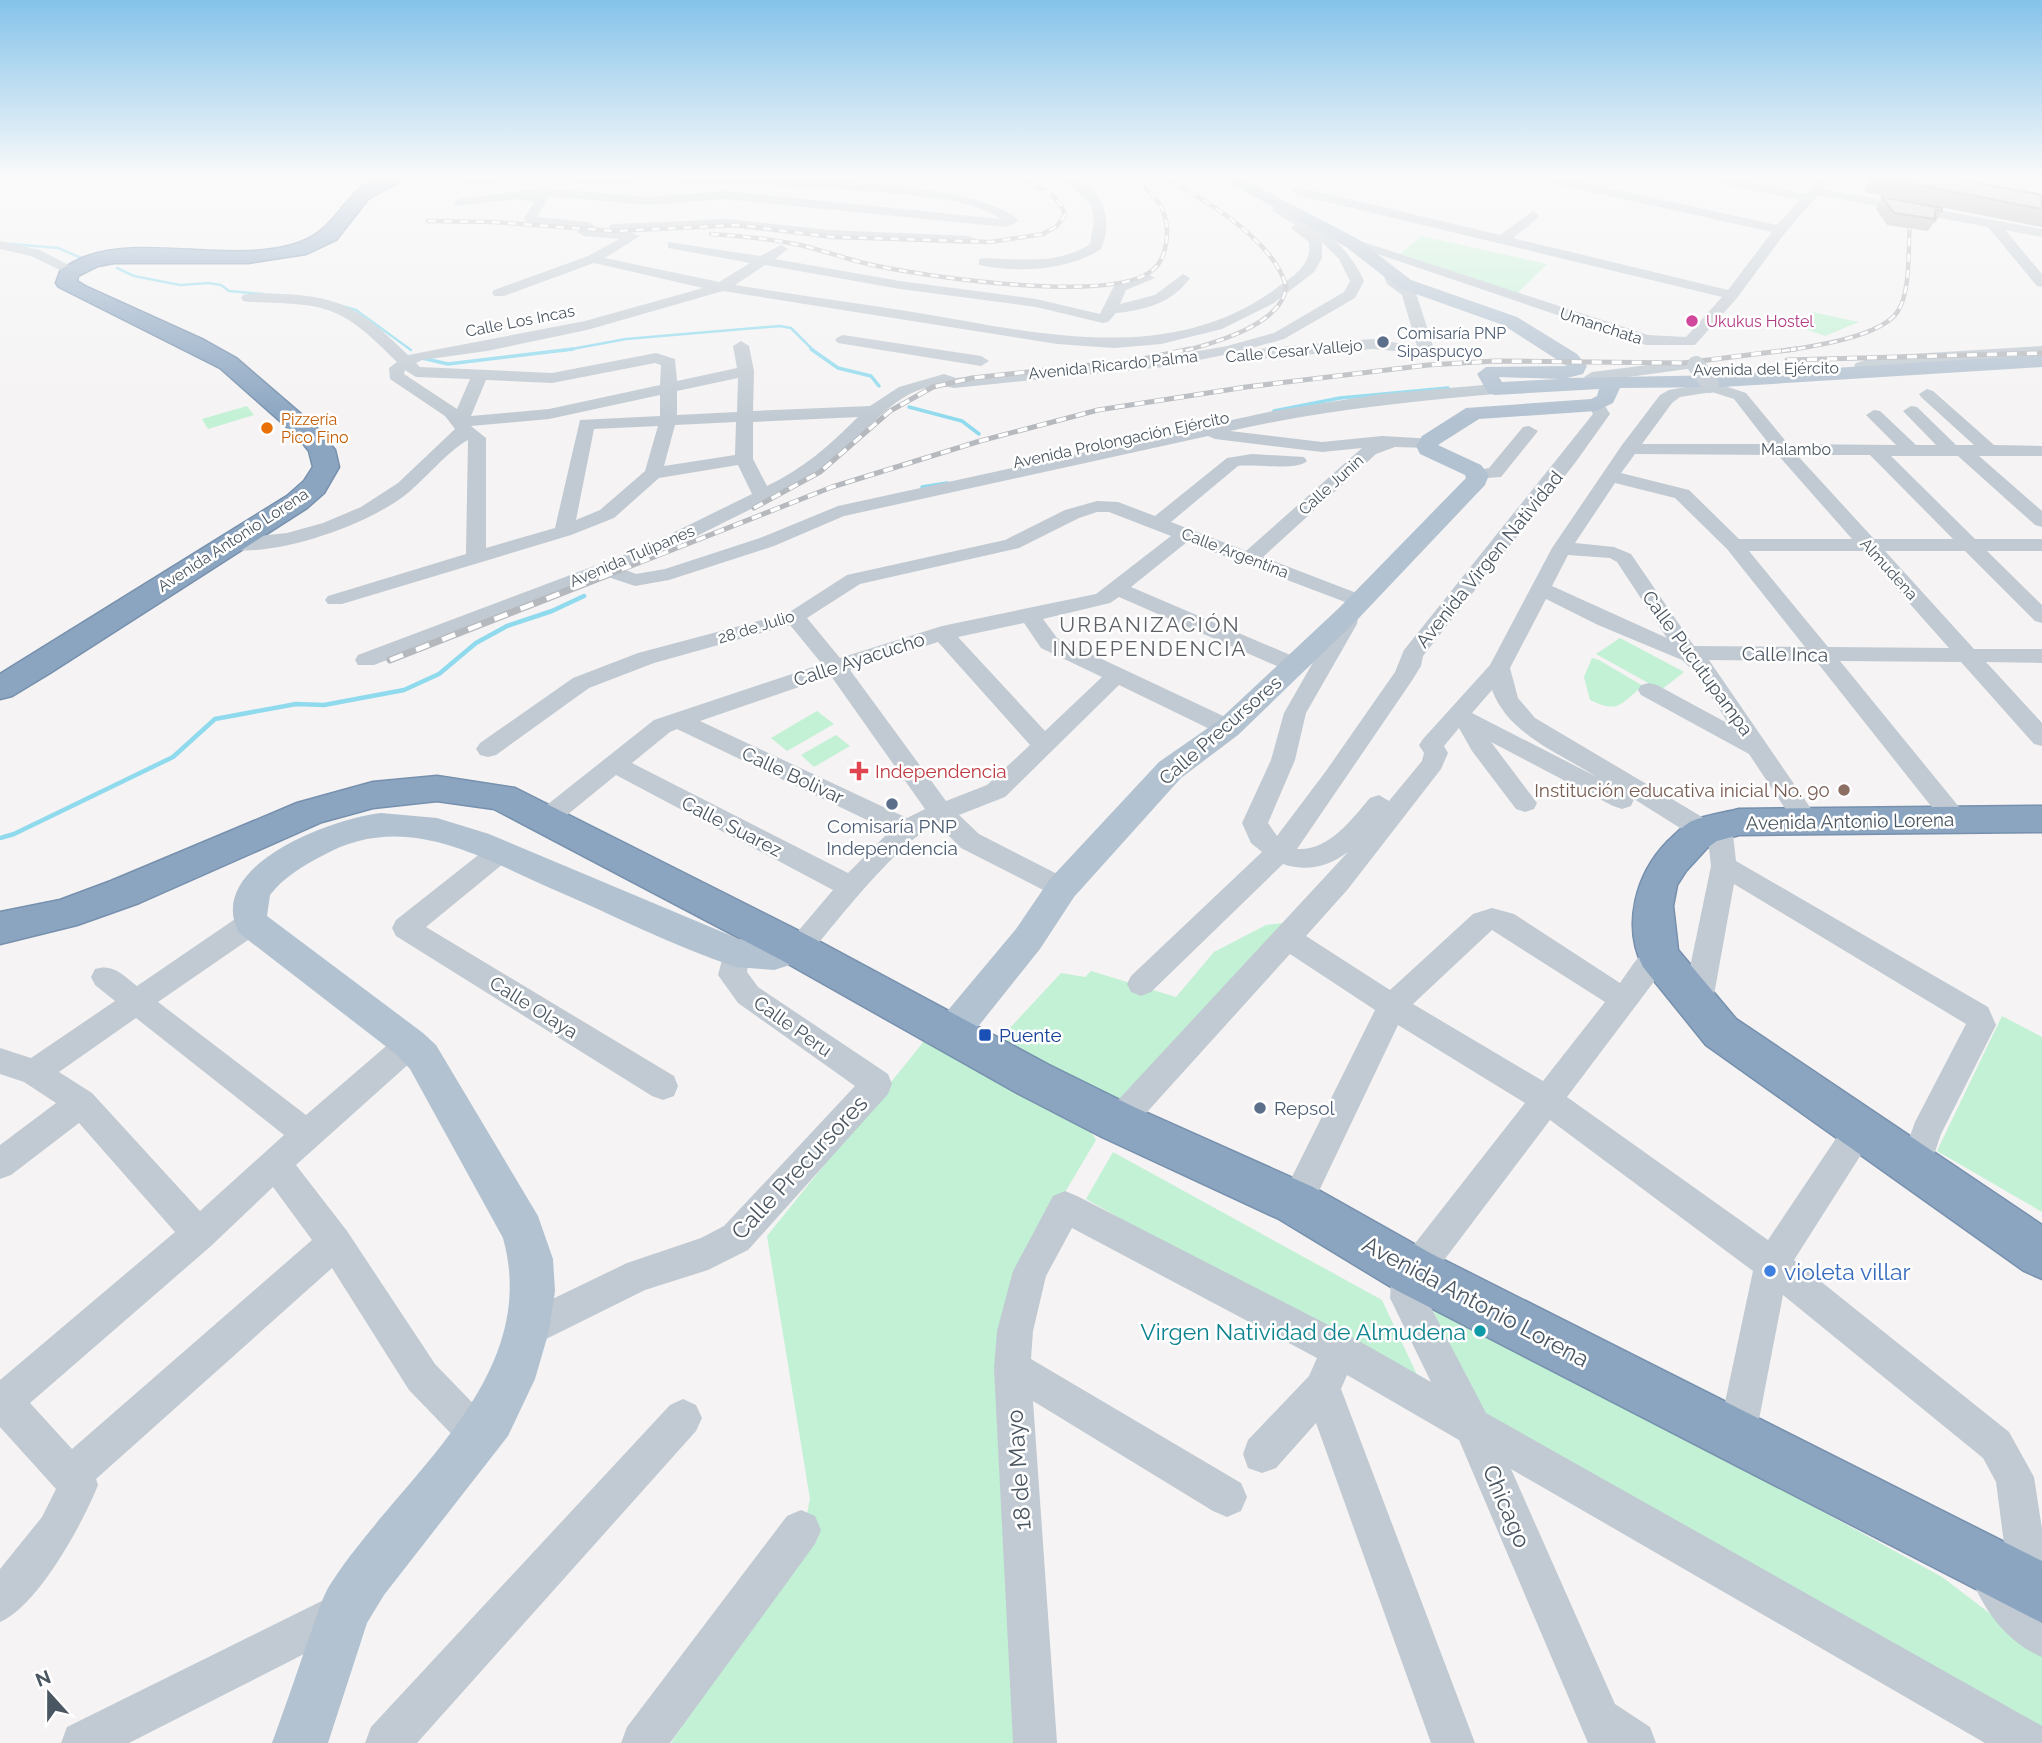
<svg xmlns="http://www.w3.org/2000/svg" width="2042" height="1743" font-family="Raleway,sans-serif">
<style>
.green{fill:#c3f1d5}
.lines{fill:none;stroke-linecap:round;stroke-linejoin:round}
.stream-far2{stroke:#90daee;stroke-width:2.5}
.stream-far1{stroke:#90daee;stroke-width:3.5}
.stream{stroke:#90daee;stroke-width:4.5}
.highway-casing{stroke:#7690ad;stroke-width:3}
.minor{fill:#c1cad2;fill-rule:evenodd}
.major{fill:#b3c2d1;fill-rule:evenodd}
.highway{fill:#8ba5c1;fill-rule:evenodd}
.rail-far2-casing{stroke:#b5b8bd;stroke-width:4.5}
.rail-far1-casing{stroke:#b5b8bd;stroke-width:5}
.rail-casing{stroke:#b5b8bd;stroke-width:7}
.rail-far2{stroke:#fff;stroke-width:2.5;stroke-dasharray:8;stroke-linecap:butt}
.rail-far1{stroke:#fff;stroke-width:3.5;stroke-dasharray:10;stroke-linecap:butt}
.rail{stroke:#fff;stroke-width:4.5;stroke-dasharray:14;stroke-linecap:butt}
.minor-bridge{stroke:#c1cad2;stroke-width:18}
.wall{fill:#b0b2b7}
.building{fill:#cdcfd5;stroke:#909195;stroke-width:2}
.hotel-dot{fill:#d1479c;stroke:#fff;stroke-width:2.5}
.service-dot{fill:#5c6f8a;stroke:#fff;stroke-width:2.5}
.food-dot{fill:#e8710a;stroke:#fff;stroke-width:2.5}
.health-dot{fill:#e0444e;stroke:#fff;stroke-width:2.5}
.education-dot{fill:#8d6e63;stroke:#fff;stroke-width:2.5}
.transit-dot{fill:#1a4fb4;stroke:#fff;stroke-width:2.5}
.shop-dot{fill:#3f7fe0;stroke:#fff;stroke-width:2.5}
.culture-dot{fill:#0f9aa8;stroke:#fff;stroke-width:2.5}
.labels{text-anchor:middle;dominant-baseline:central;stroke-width:5;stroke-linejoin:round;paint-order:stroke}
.far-street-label{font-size:16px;fill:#4a5661;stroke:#fff}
.far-hotel-label{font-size:16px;fill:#b23c85;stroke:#fff;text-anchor:start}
.far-service-label{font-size:16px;fill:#4e5e75;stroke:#fff;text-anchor:start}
.far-food-label{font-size:16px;fill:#c56008;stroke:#fff;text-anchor:start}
.street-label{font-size:19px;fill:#4a5661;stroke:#fff}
.health-label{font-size:19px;fill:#be3a42;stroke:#fff;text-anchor:start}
.education-label{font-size:19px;fill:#785e54;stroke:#fff;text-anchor:end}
.service-label{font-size:19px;fill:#4e5e75;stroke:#fff}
.transit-label{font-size:19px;fill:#164399;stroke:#fff;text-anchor:start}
.neighbourhood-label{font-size:21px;letter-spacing:2px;fill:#5f6368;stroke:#fff}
.near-street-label{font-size:23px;fill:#4a5661;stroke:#fff}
.near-shop-label{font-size:23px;fill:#366cbe;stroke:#fff;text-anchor:start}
.near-culture-label{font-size:23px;fill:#0d838f;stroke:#fff;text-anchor:end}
</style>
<rect width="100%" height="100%" fill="#f5f3f3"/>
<g class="green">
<path d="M1421 236 1547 264 1516 295 1400 254Z"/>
<path d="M1812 312 1859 322 1825 336 1791 324 1803 318 1809 319Z"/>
<path d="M247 406 254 415 208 429 202 419Z"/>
<path d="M1620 638 1684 672 1661 690 1596 654Z"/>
<path d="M1592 658 1599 660 1643 686C1620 704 1619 714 1590 700L1584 677Z"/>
<path d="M817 711 834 724 787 751 771 738Z"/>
<path d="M836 735 850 746 814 767 801 755Z"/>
<path d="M1284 923 1123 1104 994 1045 1061 973 1085 977 1091 971 1176 997 1214 952 1266 925Z"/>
<path d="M2002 1016 2042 1037V1212L1937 1151Z"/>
<path d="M929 1035 1083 1119 1096 1140 1017 1273V1743H671L801 1543 810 1499 767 1236Z"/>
<path d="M1113 1152 1382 1300 1419 1379 1176 1250 1086 1199Z"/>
<path d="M1426 1294 1942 1577 2042 1653V1737L1484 1427Z"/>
</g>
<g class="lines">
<g class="stream-far2">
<path d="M0 243 58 248 86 260"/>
<path d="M117 268 134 276 180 285 208 283 221 285 229 291 263 294"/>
<path d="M318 299 356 310 411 350"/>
<path d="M561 351 626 339 780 326 791 328 814 351"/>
</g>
<g class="stream-far1">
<path d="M811 349 838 368 871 376 879 386"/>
<path d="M422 358 448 364 573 349"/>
<path d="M909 407 962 421 979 434"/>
<path d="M1274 411 1340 398 1448 388"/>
<path d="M922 487 947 483"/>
</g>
<path class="stream" d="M0 838 14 834 173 757 215 719 296 704 324 705 404 690 439 674 476 643 507 626 552 611 584 596"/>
<defs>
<g id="highway">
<path d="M383 176H409L368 199 336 240 306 254 248 263H114L98 266 78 276 77 281 85 286 202 339 236 358 316 427 335 450 339 467 324 493 307 508 50 673 12 696 0 699V674L287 496 304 481 313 467 309 451 298 437 220 368 59 287 56 283 61 269C69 265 77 260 85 257 143 235 227 263 292 245 340 232 337 194 383 176Z"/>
<path d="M437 776 515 788 811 937 1049 1065 1134 1107 1313 1187 1432 1254 2042 1561V1623L1396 1290 1279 1219 1102 1137 1017 1093 783 961 494 809 437 801 373 808 322 822 139 903 77 925 0 944V912L60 900 111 881 297 803 373 782Z"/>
<path d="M2042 806V832L1739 835 1717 841 1707 848 1686 871 1677 885 1673 906 1678 950 1736 1019 2042 1225V1279L2024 1271 1706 1045 1643 967C1622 925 1636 874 1667 842 1675 835 1682 826 1692 821 1706 815 1724 813 1739 809Z"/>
</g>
</defs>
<use href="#highway" class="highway-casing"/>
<g class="minor">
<path d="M477 176H539L533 180 466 186 460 182Z"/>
<path d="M552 176C635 176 970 168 1019 221L1006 227 725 199 647 205 547 196 548 198 537 217 588 222 595 226 593 229 610 230V225L615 224 727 219 829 230 970 236 977 240 970 244 829 238 727 227 626 231 640 236 605 258 719 282 750 263 668 248V242L760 256 781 245 788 249 775 259 900 281 1036 299 1100 314 1115 284 1148 274 1155 278 1126 290 1120 304 1155 295 1183 274 1190 278C1172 303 1146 310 1116 313L1108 322 1103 323 1036 307 900 289 765 265 735 285C796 295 857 303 919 313 1037 333 1168 366 1274 290 1291 277 1312 267 1309 242L1291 228 1295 225 1274 212 1272 209 1278 205C1313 216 1350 248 1364 281L1355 298 1284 339 1234 353 1164 367 954 388C903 375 867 434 832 462 804 484 771 499 739 515 701 534 663 553 623 569L636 574 665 569 760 538 838 506 1278 410 1382 394 1495 384 1503 389 1495 394C1406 402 1318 411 1230 431L1322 442 1382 436 1435 439 1438 443 1429 448 1395 447 1376 454 1263 557 1367 597 1370 601 1367 605H1353L1187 542 1131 587 1302 660 1305 665 1302 670H1286L1119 597 1110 603 1043 619 1057 638 1236 722 1240 728 1236 734 1228 736 1220 734 1119 685 1005 797 959 815 979 834 1071 881 1075 888 1071 895 1062 898 1053 895 961 848 937 824C899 840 836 923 807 957L797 960 787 957 783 949 833 890 616 775 556 824 547 827 538 824 534 818 538 812 654 720 822 664 790 625 654 663 589 688 496 755 488 757 480 755 476 749 480 743 573 678 638 653 788 613 847 575 1005 540 1065 510 1097 501 1118 502 1155 516 1227 458 1252 454 1304 457 1307 461C1297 471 1255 464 1238 466L1171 522 1246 551 1362 448 1322 452 1215 439 1208 436 844 516 774 546 669 580 635 586 605 576 374 665H358L355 660 358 655 642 548 752 494 738 465 659 478 614 518 571 535 342 604H328L325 600 328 596 466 554 468 440C445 453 425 480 404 496 365 526 269 560 221 548L218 544 221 540 287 533 323 523 361 507 398 483 455 429 445 416 390 379 389 368 397 362C340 304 327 304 248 302L243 301 241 298 243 295C255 292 269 294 281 294 344 296 365 313 408 355L585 321 703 288 594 263 504 296H494L492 293 494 290 588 256 619 239 584 236 577 232 580 229 527 223 524 218 534 202 517 199 456 206 454 203 460 199 541 188 647 197 725 191 1001 219C974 201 940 199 908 195 820 185 730 184 641 183 621 183 567 188 552 176ZM1322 242 1339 259 1350 281 1344 292 1274 333 1227 346 1164 357 956 378 944 374 899 387 870 406 753 411 754 371 749 346 741 341 733 346 737 368 677 381 675 359 656 353 552 373 420 367 416 363 422 360 487 351 587 330 723 291 1057 344 1114 348 1161 344 1222 329 1274 303 1314 272 1322 258ZM655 363 661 365 660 385 549 409 471 416 486 380 552 383ZM405 370 416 377 470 379 457 409 404 374ZM738 378 737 412 677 415V391ZM660 395V416L580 420 555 528 486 548V438L471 426 549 419ZM858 417C830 445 803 469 767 486L753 459V422ZM736 422 735 455 664 466 675 425ZM658 426 645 471 600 510 576 520 594 429ZM1097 512H1109L1171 536 1096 594 942 626 840 658 807 618 860 584 1019 548 1079 518ZM1024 623 1041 648 1102 677 1045 731 958 637ZM938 642 1030 745 987 785 946 801 850 670ZM831 676 925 809 907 818 700 721ZM677 729 890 831 848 873 632 763 670 732Z"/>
<path d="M1058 176C1096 176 1117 215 1101 249 1068 271 1017 273 979 265V259L984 258C1020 259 1058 265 1090 244L1094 221 1091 204Z"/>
<path d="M1531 176H1553L1777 225 1800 200 1701 180 1695 176H1719L1806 194 1821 176H1832L1823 189 2042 229V237L2005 230 2042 274V287L2037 286 1988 227 1818 195 1785 233 1737 298 1695 345H1646L1345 243 1347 240H1357L1648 335 1686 337 1722 297 1298 195 1292 191 1298 187 1500 235 1533 211 1539 215 1538 218 1513 238 1728 290 1772 232 1537 180Z"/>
<path d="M0 241 40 250 78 270 71 274 66 273 31 256 0 249Z"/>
<path d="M1390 270 1395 271 1398 279 1416 293 1434 349 1429 354 1372 349 1257 359 1249 354 1257 349 1372 339 1417 346 1402 295 1387 284 1383 274Z"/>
<path d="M843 335 981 356 989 361 981 366 838 343 835 340 838 337Z"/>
<path d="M2042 346V356L1880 366 1862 371 1854 366 1856 363 1879 356Z"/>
<path d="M1696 359 1702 361 1704 364 1702 367 1592 382 1584 377 1592 372Z"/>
<path d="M1713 382 1746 393 1788 444 1896 445 1866 415 1874 410 1880 411 1916 445H1936L1903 411 1911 406 1917 407 1956 445H1974L1921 397 1919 394 1927 389 1933 391 1994 445 2042 446V456H1979L2042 511V527L2035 525 1958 456H1891L1975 539H2042V551H1987L2042 605V623L2035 621 1965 551H1885L1974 649H2042V663L1986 662 2042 723V746L2034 744 1961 662 1840 661 1964 813 1968 819 1964 825 1955 828 1946 825 1816 661 1709 660 1816 816 1820 822 1816 828 1807 831 1798 828 1749 754 1641 695 1638 690 1641 685 1649 683 1657 685 1729 724 1696 673 1682 660 1598 625 1546 599 1510 668 1518 698 1535 718 1709 821 1719 816 1728 818 1732 825 1736 861 1988 1007 1996 1025 1941 1134 1926 1178 1915 1182 1904 1178 1899 1167 1915 1122 1966 1024 1734 884 1712 1006 1707 1015 1697 1018 1687 1015 1682 1006 1711 866 1708 839 1696 838 1634 799 1631 806 1622 809 1613 806 1491 742 1537 803 1534 809 1525 812 1516 809 1472 751 1459 728 1444 746 1448 753 1441 769 1348 889 1306 936 1390 990 1473 914 1492 908 1514 914 1620 983C1633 966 1645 939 1668 947L1672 955 1668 963 1567 1097 1768 1240 1849 1119 1860 1115 1871 1119 1876 1129 1871 1139 1794 1260 2009 1432 2034 1477 2042 1529V1601L2036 1604 2042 1609V1657C2008 1643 1985 1612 1971 1578L1977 1564 1991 1558 2007 1566 1996 1482 1983 1458 1783 1295 1756 1435 1750 1448 1737 1454 1724 1448 1718 1435 1753 1271 1550 1120 1426 1284 1425 1296 1486 1413 2042 1726V1743H1985L1511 1469 1615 1704 1650 1727 1656 1743H1588L1459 1440 1347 1375 1341 1389 1475 1743H1431L1316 1423 1276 1468 1262 1473 1248 1468 1243 1454 1248 1440 1309 1376 1317 1358 1072 1228 1046 1276 1033 1331 1031 1359 1241 1483 1247 1497 1241 1511 1227 1517 1213 1511 1033 1401 1057 1743H1013L994 1368 997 1331 1013 1271 1053 1196 1065 1191 1077 1196 1352 1337 1431 1382 1390 1298 1391 1283 1402 1260 1525 1103 1398 1025 1308 1214 1296 1219 1284 1214 1279 1203 1375 1010 1290 954 1129 1132 1118 1136 1107 1132 1102 1122 1107 1112 1348 852C1328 867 1306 872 1283 864L1151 992 1141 996 1131 992 1127 984 1131 976 1262 852 1251 843 1242 823 1271 760 1284 713 1335 624 1342 609H1356L1359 613 1357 624 1306 713 1295 760 1268 823 1277 836 1326 771 1395 672 1404 650 1593 414 1588 405 1590 401H1602L1610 414 1575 463 1423 656 1421 666 1411 682 1297 849C1329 851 1351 820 1370 798L1379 795 1389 801 1422 761 1424 753 1419 745 1423 739 1490 665 1552 548 1622 445 1660 395 1669 390ZM1712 392 1734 399 1769 444H1642L1672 403 1680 397ZM1635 454 1778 455 1852 539H1739L1689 490 1621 473ZM1797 455H1870L1953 539H1874ZM1615 483 1675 498 1727 549 1805 647 1694 646 1631 554 1614 547 1575 543ZM1749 551H1863L1949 648 1828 647ZM1568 555 1610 558 1617 562 1667 638 1552 586ZM1492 690C1508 734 1559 753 1597 777L1472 713ZM1492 930 1605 1002 1543 1081 1413 1004Z"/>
<path d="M1529 426 1538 431 1501 477 1472 479 1469 475 1472 471 1489 468 1523 427Z"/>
<path d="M500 842 509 845 513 852 509 859 426 927 674 1076 678 1086 674 1096 663 1100 652 1096 396 936 392 928 396 920 491 845Z"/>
<path d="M251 912 261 915 265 923 261 931 158 1002 306 1115 399 1035 410 1031 421 1035 425 1044 421 1053 296 1165 347 1231 435 1364 491 1422 497 1435 491 1448 478 1454 465 1448 409 1390 332 1268 96 1479 98 1485C83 1523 38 1606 0 1622V1569L42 1517 56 1489 0 1427V1380L175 1232 79 1123 11 1175 0 1179V1145L56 1103 24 1082 0 1074V1048L31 1058 115 1001 95 985 91 977 95 969C113 963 123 975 137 986L241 915ZM136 1018 284 1135 200 1211 92 1093 59 1072ZM273 1187 312 1240 72 1449 30 1403 211 1246Z"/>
<path d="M736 942 746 945 750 953 747 972 758 987 888 1074 892 1084 888 1094 748 1250 708 1270 645 1290 526 1349 513 1344 508 1331 513 1318 627 1263 701 1238 724 1226 855 1086 738 1003 718 975 726 945Z"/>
<path d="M683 1399 696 1405 702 1418 696 1431 417 1743H365L371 1727 670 1405Z"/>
<path d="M801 1510 815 1516 821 1530 815 1544 670 1743H621L627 1727 787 1516Z"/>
<path d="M344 1590 359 1596 365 1611 359 1626 129 1743H61L67 1727Z"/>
</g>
<g class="major">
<path d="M1217 176H1237L1358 239 1411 280 1517 317 1577 354 1587 366 1583 374 1567 378 1722 375 2042 355V367L1722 387 1620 388 1613 403 1596 411 1479 419 1438 445 1481 465 1489 475 1485 485 1358 619 1238 735 1181 778 1074 897 1040 949 965 1043 952 1048 939 1043 933 1032 939 1021 1016 929 1050 879 1159 762 1218 721 1340 607 1466 478 1465 475 1420 454 1416 446 1422 436 1466 408 1591 399 1597 396 1599 389 1495 395 1488 393 1477 374 1486 367 1567 366 1503 325 1399 288 1346 247ZM1499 377 1560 379 1502 382Z"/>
<path d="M381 813 437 818 489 834 739 939 774 942 797 935 809 939 815 949 809 959 774 970 736 967C673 946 611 914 550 888 474 854 402 810 320 857 301 867 283 878 270 895L267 916 423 1033 436 1045 538 1216 553 1259 555 1291 549 1331 535 1379 508 1436 384 1595 367 1623 328 1743H272C284 1710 296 1676 307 1643 314 1625 319 1605 328 1588 395 1480 543 1382 503 1238L410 1069 397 1055 239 933C203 865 334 818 381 813Z"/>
</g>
<use href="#highway" class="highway"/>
<defs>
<g id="rail-far2">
<path d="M1161 176C1201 197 1273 239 1286 286 1284 324 1214 343 1184 351"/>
<path d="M428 221 493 222 615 231 739 225 832 237 991 242 1043 234 1057 226 1065 215C1058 191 1032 184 1011 176"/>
<path d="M711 234C741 236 771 239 800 245 826 251 851 261 877 266 930 277 1107 303 1150 272 1164 263 1167 246 1167 230 1166 203 1150 191 1130 176"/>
<path d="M1782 351C1810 347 1882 337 1898 311 1911 291 1908 245 1910 220"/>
</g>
<g id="rail-far1">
<path d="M1787 360 2042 353"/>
<path d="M754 508 820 472 890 411 933 387 972 378 1138 360 1190 349"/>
<path d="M603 577 832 487 980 441 1098 410 1246 387 1428 365 1495 361 1684 363 1796 349"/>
</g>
<path id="rail" d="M390 660 607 575"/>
</defs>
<use href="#rail-far2" class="rail-far2-casing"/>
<use href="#rail-far1" class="rail-far1-casing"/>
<use href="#rail" class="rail-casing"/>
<use href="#rail-far2" class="rail-far2"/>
<use href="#rail-far1" class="rail-far1"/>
<use href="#rail" class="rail"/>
<path class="minor-bridge" d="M1696 365 1710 384"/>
</g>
<g class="wall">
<path d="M1872 176 2042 195V227L1864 192Z"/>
<path d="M1882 197 1942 211 1935 223H1933L1928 231 1887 225 1876 209Z"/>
</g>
<g class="building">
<path d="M1872 176H1942L2042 195V209Z"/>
<path d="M1882 197 1942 208V211L1935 210V219L1894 213Z"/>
</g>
<linearGradient id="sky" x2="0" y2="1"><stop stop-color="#85c3ea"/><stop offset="0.42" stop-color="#fafafa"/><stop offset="1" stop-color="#fafafa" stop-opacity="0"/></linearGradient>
<rect width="2042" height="420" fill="url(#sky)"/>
<circle class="hotel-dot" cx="1692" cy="321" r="7"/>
<g class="service-dot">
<circle cx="1383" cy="342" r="7"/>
<circle cx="892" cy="804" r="7"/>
<circle cx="1260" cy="1108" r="7"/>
</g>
<circle class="food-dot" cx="267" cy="428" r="7"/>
<path class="health-dot" d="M855.5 760.5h7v7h7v7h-7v7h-7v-7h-7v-7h7z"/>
<circle class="education-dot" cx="1844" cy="790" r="7"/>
<rect class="transit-dot" x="978" y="1028" width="14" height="14" rx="3.5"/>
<circle class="shop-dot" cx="1770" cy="1271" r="7"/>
<circle class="culture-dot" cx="1480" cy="1331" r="7"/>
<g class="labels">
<g class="far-street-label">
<text transform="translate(520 321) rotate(-11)">Calle Los Incas</text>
<text transform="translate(1601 326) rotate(18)">Umanchata</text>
<text transform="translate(1294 351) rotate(-5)">Calle Cesar Vallejo</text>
<text transform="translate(1113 365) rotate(-6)">Avenida Ricardo Palma</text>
<text transform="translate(1766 369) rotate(-1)">Avenida del Ejército</text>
<text transform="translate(1121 440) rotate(-12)">Avenida Prolongación Ejército</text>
<text x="1796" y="449">Malambo</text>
<text transform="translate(1331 485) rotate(-42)">Calle Junin</text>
<text transform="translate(233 540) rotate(-33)">Avenida Antonio Lorena</text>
<text transform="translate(1235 553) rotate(21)">Calle Argentina</text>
<text transform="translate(632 556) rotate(-23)">Avenida Tulipanes</text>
<text transform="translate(1889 569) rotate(48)">Almudena</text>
<text transform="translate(756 627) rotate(-17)">28 de Julio</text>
</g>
<g class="far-hotel-label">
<text x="1706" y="321">Ukukus Hostel</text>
</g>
<g class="far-service-label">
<text x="1397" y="333">Comisaría PNP<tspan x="1397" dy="18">Sipaspucyo</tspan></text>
</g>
<g class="far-food-label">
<text x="281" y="419">Pizzería<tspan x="281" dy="18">Pico Fino</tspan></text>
</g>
<g class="street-label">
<text transform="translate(1489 559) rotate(-51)">Avenida Virgen Natividad</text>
<text transform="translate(1785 654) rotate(1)">Calle Inca</text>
<text transform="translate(859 659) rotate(-18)">Calle Ayacucho</text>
<text transform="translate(1698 663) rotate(54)">Calle Pucutupampa</text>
<text transform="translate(1220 730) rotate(-41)">Calle Precursores</text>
<text transform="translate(793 775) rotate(25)">Calle Bolivar</text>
<text transform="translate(1850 821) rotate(-1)">Avenida Antonio Lorena</text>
<text transform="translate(732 826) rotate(27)">Calle Suarez</text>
<text transform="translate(534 1007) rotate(32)">Calle Olaya</text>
<text transform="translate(793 1026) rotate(35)">Calle Peru</text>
</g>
<g class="health-label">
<text x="875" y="771">Independencia</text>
</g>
<g class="education-label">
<text x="1830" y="790">Institución educativa inicial No. 90</text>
</g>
<g class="service-label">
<text x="892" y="826">Comisaría PNP<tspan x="892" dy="22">Independencia</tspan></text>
<text x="1274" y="1108" text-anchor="start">Repsol</text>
</g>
<g class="transit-label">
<text x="999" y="1035">Puente</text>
</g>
<g class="neighbourhood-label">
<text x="1150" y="624">URBANIZACIÓN<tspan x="1150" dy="24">INDEPENDENCIA</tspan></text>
</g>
<g class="near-street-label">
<text transform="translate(799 1167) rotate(-47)">Calle Precursores</text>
<text transform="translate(1476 1301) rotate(28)">Avenida Antonio Lorena</text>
<text transform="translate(1018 1470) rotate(-94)">18 de Mayo</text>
<text transform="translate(1507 1506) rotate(67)">Chicago</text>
</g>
<g class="near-shop-label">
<text x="1784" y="1271">violeta villar</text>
</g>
<g class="near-culture-label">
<text x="1466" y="1331">Virgen Natividad de Almudena</text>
</g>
</g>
<g transform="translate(49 1694) rotate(339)" stroke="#ffffff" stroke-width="5" paint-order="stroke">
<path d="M0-5L12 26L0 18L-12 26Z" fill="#4a5661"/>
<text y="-10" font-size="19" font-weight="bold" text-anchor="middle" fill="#4a5661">N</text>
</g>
</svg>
